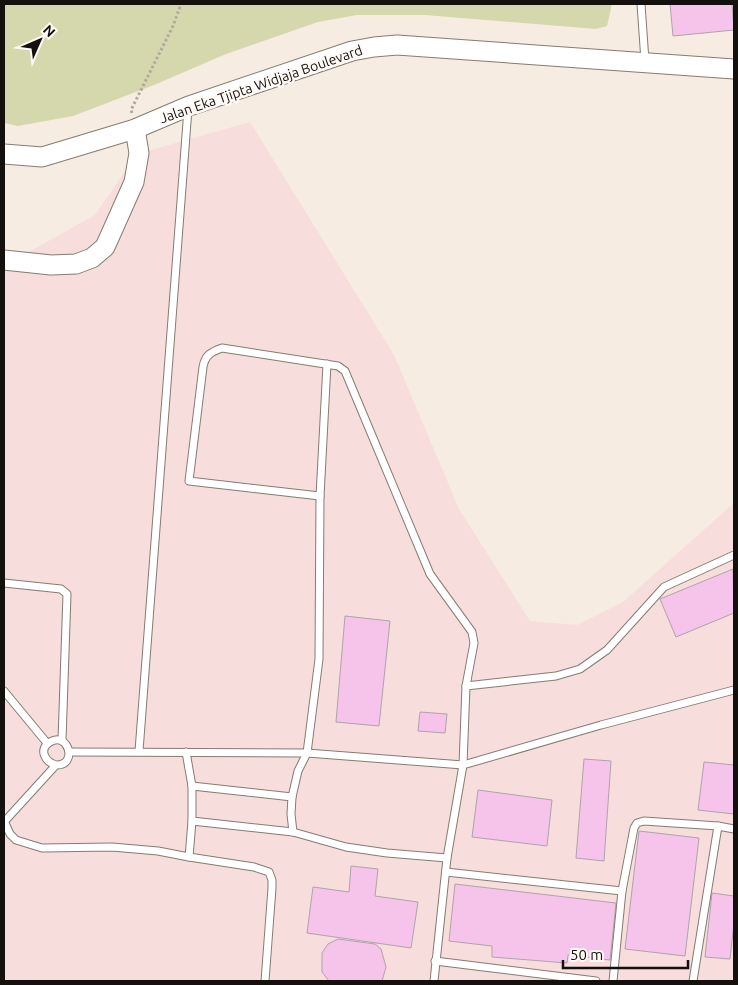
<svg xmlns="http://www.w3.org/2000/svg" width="738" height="985" font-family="Ubuntu,sans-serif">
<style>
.industrial{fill:#f7dddb}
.green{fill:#d4d8ac}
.building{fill:#f6c4eb;stroke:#afa3ac}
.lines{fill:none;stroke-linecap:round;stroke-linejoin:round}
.lane-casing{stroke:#857c72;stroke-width:9}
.secondary-casing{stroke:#857c72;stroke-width:21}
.path{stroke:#b1a8a0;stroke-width:3;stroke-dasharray:2.5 2.5;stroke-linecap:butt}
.lane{stroke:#fff;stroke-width:7}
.secondary{stroke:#fff;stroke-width:19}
.labels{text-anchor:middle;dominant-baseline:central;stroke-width:5;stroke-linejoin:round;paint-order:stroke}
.street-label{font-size:14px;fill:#14100d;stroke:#fffaf6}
</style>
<rect width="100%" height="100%" fill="#f6ece1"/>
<path class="industrial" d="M250 122 394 355 459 509 530 621 577 625 623 602 734 503V981H4V252L18 258 95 215 137 154Z"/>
<path class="green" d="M4 4H612L607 26 596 29 425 15H357L318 22 226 54 154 85 73 116 18 126 4 123Z"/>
<g class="building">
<path d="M670 4H732L734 30 673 36Z"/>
<path d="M733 569 734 613 676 637 660 599Z"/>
<path d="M345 616 390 621 379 726 336 722Z"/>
<path d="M420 712 447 714 445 733 418 731Z"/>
<path d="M584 759 611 761 604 861 576 858Z"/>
<path d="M704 762 734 765V814L698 810Z"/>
<path d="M478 790 552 800 547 846 472 837Z"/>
<path d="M639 831 699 838 685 956 625 949Z"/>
<path d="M351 866 378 869 375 896 418 902 411 948 307 933 313 887 349 892Z"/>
<path d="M455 884 616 903 610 960 568 955 567 963 492 957V946L449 941Z"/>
<path d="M712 893 734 896V923L730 959 705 957Z"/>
<path d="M338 939 375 944 381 949 386 967 382 981H329L322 972V953L328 944Z"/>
</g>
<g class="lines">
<defs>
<g id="lane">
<path d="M641 4 645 61"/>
<path d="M320 496 189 481 203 367C205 355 211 352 222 348L338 366 345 371 430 574 472 632 474 643 466 686 463 765 447 858 434 981"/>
<path d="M4 583 61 589 67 594 62 740"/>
<path d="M466 686 556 676 580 669 607 650 664 587 734 555"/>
<path d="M4 691 47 743"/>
<path d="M139 751 188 109"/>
<path d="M70 752 307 753 463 765 601 725 734 690"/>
<path d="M186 752 192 786V821L293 832 346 847 387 853 447 858"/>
<path d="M192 786 292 797"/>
<path d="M4 821 10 834 16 840 42 848 112 847 158 851 189 857 254 867 269 872 272 880V888L265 981"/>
<path d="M4 822 56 765C78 766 69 731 50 742 38 749 45 762 56 765"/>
<path d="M293 832 291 814 292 797 298 771 307 753 319 659 320 496 327 364"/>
<path d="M189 857 192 821"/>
<path d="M446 872 622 891 634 828 637 823 644 821 718 826"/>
<path d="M435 961 596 981"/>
<path d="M613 981 622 891"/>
<path d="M693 981 718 826 734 829"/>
</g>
<g id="secondary">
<path d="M4 154 42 157 135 129 189 106 352 51 374 47 397 45 734 69"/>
<path d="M4 260 51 265 76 264 92 258 105 247 134 182 139 153 135 129"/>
</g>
</defs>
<use href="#lane" class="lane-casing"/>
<use href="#secondary" class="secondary-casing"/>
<path class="path" d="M132 113 131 110 173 26 181 4"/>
<use href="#lane" class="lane"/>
<use href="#secondary" class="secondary"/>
</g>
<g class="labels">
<g class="street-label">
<text transform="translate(261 84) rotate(-19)">Jalan Eka Tjipta Widjaja Boulevard</text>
</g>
</g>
<rect width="738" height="985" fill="none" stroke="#14100d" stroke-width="10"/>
<g transform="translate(40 40) rotate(45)" stroke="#fffaf6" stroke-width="4" paint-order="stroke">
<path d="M0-4L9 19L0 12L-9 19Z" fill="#14100d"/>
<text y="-8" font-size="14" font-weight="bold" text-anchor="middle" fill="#14100d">N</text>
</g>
<path d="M563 960v8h125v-8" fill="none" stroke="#14100d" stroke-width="2.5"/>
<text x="570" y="960" font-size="15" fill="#14100d" stroke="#fffaf6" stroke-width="4" paint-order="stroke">50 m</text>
</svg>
